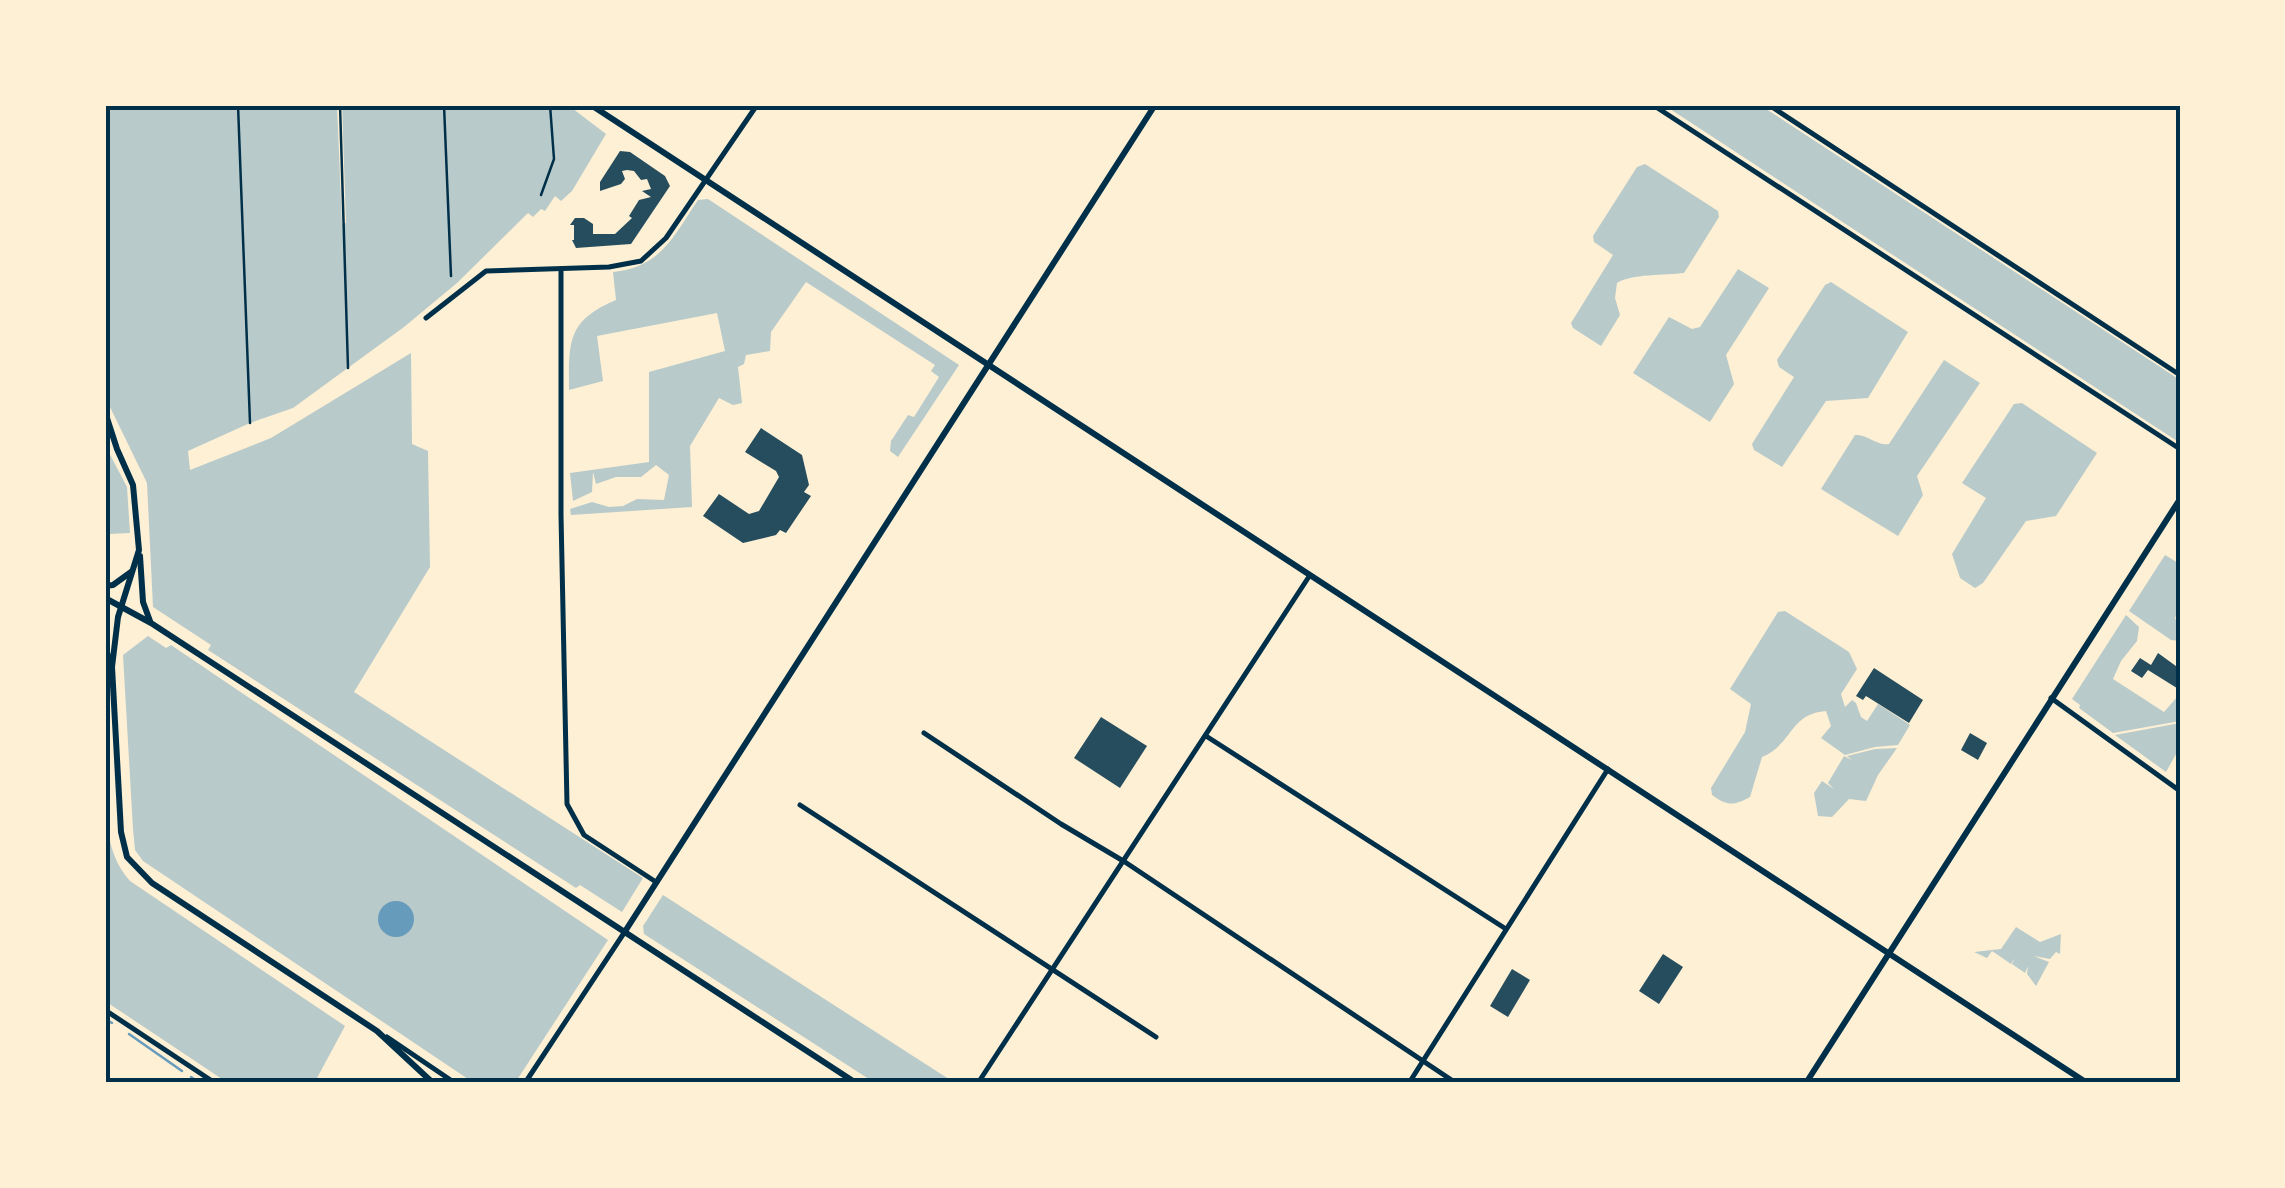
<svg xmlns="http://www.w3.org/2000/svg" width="2285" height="1188" font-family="'Libre Baskerville',serif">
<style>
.green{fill:#b9caca}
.water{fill:#669bbc}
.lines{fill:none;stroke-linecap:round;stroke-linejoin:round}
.stream{stroke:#669bbc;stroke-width:2.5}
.building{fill:#264d5e}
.service{stroke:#003049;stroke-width:2.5}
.minor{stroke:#003049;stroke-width:5}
.tertiary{stroke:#003049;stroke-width:6}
.secondary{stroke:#003049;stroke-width:6}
.neatline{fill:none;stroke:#003049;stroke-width:4}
</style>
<rect width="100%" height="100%" fill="#fdf0d5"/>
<g class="green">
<path d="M105 105H337L342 224 346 223 342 105H568L606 134 572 191 561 201 555 196 545 211 541 209 533 217 528 213 457 283 404 327 293 408 250 423 188 451 190 470 271 438 411 353 412 444 428 451 430 567 354 692 643 878 622 912 580 885 576 888 208 650 211 645 153 607 147 483 110 407 105 309Z"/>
<path d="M1664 105H1760L2180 380V443Z"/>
<path d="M1645 164 1718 211 1719 217 1684 273C1666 275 1630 274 1617 283L1615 298 1620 315 1601 346 1573 328 1571 323 1613 255 1594 242 1593 236 1637 167Z"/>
<path d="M708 199 959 365 898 457 890 451 891 441 908 415 914 417 939 377 931 371 935 365 806 282 771 332 770 351 746 355 744 364 738 367 742 403 733 405 719 398 690 446 692 507 571 515 570 509 592 502 609 507 623 506 637 499 664 500 669 475 656 465 641 477H616L596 484 593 472 592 492 573 501 570 473 649 462V372L725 351 717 313 597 336 603 381 569 390C569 343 566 321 616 300L613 272C661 267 673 237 698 200Z"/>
<path d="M1738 269 1769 288 1726 355 1734 384 1710 422 1633 373 1669 317 1692 329 1700 327Z"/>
<path d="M1831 282 1908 332 1868 398 1826 401 1782 467 1754 450 1752 444 1794 377 1779 367 1777 360 1825 285Z"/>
<path d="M1944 360 1980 383 1917 476 1923 495 1898 536 1821 489 1855 435C1868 434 1876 446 1889 444Z"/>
<path d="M2022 403 2097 453 2056 516 2026 521 1983 583 1975 588 1960 578 1952 554 1986 498 1962 483 2014 404Z"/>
<path d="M105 445 127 487 130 533 109 534Z"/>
<path d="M2165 555 2180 564V601L2175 619 2180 623V641L2171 640 2129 611Z"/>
<path d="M1785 611 1849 652 1857 669 1841 694 1845 707 1852 700 1856 703 1861 717 1867 721 1878 704 1910 725 1898 745 1875 747 1845 755 1821 738 1831 726 1826 711C1789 714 1794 743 1762 757L1750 797C1734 806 1727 806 1712 795L1711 788 1745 732 1751 704 1730 689 1778 612Z"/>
<path d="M2126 615 2139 627 2137 641 2121 661 2113 679 2164 712 2178 696 2180 721 2113 733 2079 708 2080 705 2072 699Z"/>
<path d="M148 636 166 648 171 645 608 940 515 1083H474L143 861 135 850 133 829 123 655Z"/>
<path d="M2180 723V747L2166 772 2115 735Z"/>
<path d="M1897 748 1878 775 1866 801 1849 799 1832 817 1818 816 1814 793 1822 781 1834 789 1828 783 1844 756 1852 760 1847 756 1875 749Z"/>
<path d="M105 768C107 807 102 850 130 881L345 1026 317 1078 324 1083H228L105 1001Z"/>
<path d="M663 895 955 1083H875L644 934 643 926Z"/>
<path d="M2016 927 2040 942 2061 934 2060 954 2056 952 2050 959 2034 956 2049 962 2036 986 2027 974 2028 966 2025 973 2012 964 2015 958 2011 964 1992 951 1987 958 1974 952 2001 949Z"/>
</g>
<circle class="water" cx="396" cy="919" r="18"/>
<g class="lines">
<g class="stream">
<path d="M105 1019 112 1023"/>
<path d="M129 1034 182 1071"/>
<path d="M191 1077 200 1083"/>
</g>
</g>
<g class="building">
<path d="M620 151 630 152 665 176 670 186 631 244 576 248 572 240H574V225H570L575 218H584L593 224V234H615L632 218 629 216 639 200 651 197 642 191 651 189 647 179 641 180 634 171 627 170 622 171 625 179 621 184 600 191V182Z"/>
<path d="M761 428 802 455 809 485 804 492 811 496 786 533 780 530 776 535 743 543 703 516 719 494 749 514 759 511 779 477 776 471 745 452Z"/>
<path d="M2158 653 2180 669V690L2148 670 2142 678 2131 671 2140 658 2151 665Z"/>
<path d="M1874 668 1923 700 1909 723 1866 696 1863 700 1856 696Z"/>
<path d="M1101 717 1147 746 1120 788 1074 758Z"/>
<path d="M1970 733 1987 743 1978 760 1961 750Z"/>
<path d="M1663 954 1683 967 1659 1004 1639 991Z"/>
<path d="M1512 969 1530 980 1508 1017 1490 1006Z"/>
</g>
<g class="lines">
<g class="service">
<path d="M238 105 250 423"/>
<path d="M340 105 348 368"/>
<path d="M444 105 451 276"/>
<path d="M541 195 554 159 550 105"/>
</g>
<g class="minor">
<path d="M1653 105 2180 449"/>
<path d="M1769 105 2180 375"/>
<path d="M561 269V515L567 804 584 835 656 882"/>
<path d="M426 318 486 271 609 267 641 261 666 238 757 105"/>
<path d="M2051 698 2180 791"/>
<path d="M924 733 1061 824 1125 862 1456 1083"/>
<path d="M1206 736 1506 929"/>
<path d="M800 805 1156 1037"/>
<path d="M105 1010 215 1083"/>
<path d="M387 1037 455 1083"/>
<path d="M525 1083 624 933"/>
<path d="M978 1083 1310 575"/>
<path d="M1409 1083 1608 769"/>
</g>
<g class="tertiary">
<path d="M591 105 2087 1083"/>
<path d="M624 933 1155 105"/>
<path d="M1806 1083 2180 499"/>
</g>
<g class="secondary">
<path d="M105 412 117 449 133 485 139 550 118 617 112 667 121 832 127 857 152 883 377 1031 433 1083"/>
<path d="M140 556 143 602 150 621"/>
<path d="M105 586 113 585 131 572"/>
<path d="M105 598 151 623 856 1083"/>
<path d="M105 647 110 661"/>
</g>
</g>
<rect width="2285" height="1188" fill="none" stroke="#fdf0d5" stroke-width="215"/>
<rect x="108" y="108" width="2070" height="972" class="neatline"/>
</svg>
